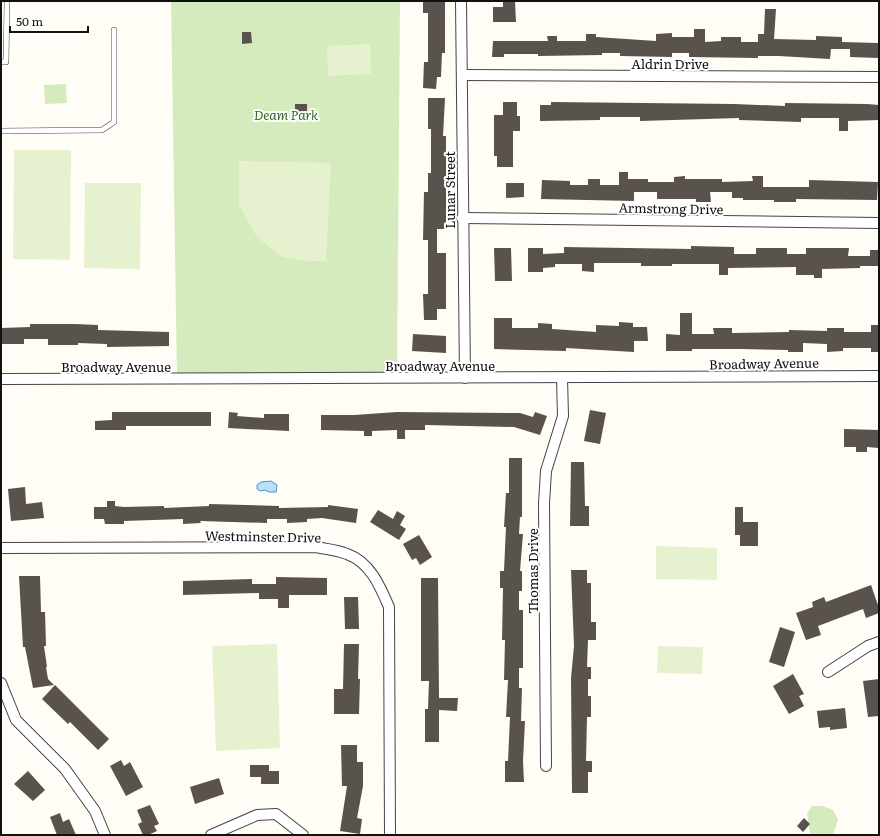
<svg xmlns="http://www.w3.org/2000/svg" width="880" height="836" font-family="Literata,serif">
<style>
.green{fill:#d5ebbd}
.pitch{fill:#e6f2cf}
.water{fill:#b9e0f7;stroke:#3f96cf}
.building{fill:#5a524d}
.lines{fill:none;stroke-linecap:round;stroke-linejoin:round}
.lane-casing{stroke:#444;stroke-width:6}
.street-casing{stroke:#444;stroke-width:12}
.lane{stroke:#fff;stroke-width:5}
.street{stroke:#fff;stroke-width:10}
.labels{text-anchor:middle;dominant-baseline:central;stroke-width:4;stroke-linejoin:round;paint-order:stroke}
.street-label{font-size:13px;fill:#111;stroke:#fff}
.park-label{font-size:13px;font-style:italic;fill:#2f6b1f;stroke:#fff}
</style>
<rect width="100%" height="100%" fill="#fffdf5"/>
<g class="green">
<path d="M171 1H400L397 378 177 379Z"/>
<path d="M66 84 67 103 45 104 44 85Z"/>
<path d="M812 806H823L833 810 838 820 833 835H810L807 813Z"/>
</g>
<g class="pitch">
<path d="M370 44 371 74 328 76 327 46Z"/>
<path d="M14 150H71L70 260 13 259Z"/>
<path d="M239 161 331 163 326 261H309L283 257 257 237 239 205Z"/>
<path d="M85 183H141L140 269 84 268Z"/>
<path d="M656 546 717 548V580L656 579Z"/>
<path d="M277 644 280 748 216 751 212 646Z"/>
<path d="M658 646 703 647 702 674 657 673Z"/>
</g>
<path class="water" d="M271 481 277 485 276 492H269L265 490 260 491 257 489V485L261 482Z"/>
<g class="building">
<path d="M423 1H445V53H442L441 77H437L436 89 423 88 424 62H428V13H423Z"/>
<path d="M503 1H515L516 22H493V7H503Z"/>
<path d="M765 9H776L774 39 816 40V36L842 37V42L878 43V58L850 57V49H831L830 59 779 56H758V58L689 57V53H672V57L620 56V53H602V55L538 56V54H504V57H492L493 41H548L547 36H557V41H586V34H596V37L656 41V34L672 33V37H694V29H705V42L721 41V37H741V42H758V34H764Z"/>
<path d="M242 32H251L252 43 242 44Z"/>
<path d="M428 98H445L443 136H446V229H437V253H446V309H437V320H424L423 294H428V240H423L424 192H428V173H431V129H428Z"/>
<path d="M503 102H517V116H520V131H513V167H497V156H494V115H503Z"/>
<path d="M551 102 734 104 785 106V103L867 104 879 105V120L848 121V131H839V118H801V122L739 120V118L640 121V117H600V120L540 121V105H551Z"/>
<rect x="295" y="104" width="12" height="10"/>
<path d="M619 172H628V179H648V182H674V177L685 176V179H722V182L753 181 752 176H763V187H809V180L878 182 877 200 796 199V202H774V200H743V198H732V192H710L711 202H696V199H657V192H634V201L541 199 542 180 570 181V185H588V179H600V185H619Z"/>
<path d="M506 183H524V197L506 198Z"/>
<path d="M691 246 734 247V254H756V248H787V254H806V248H849L848 256H870V250H879V266H860V268L822 269V278H814V275H796V267L728 268V275H719V264H672V266H641V263H594V272L582 271V264H555V267L543 268V272H528V248H543V254L564 253V247L691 249Z"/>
<path d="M494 248H511L512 281H495Z"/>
<path d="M680 313H692V334H714L713 328H732V333L789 332V330L827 331V328H844V332H871V325H879V352H871V348H843V351L827 352V344L803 343V352H788V350L743 349H692V351H666V334L680 335Z"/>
<path d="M494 318H512V328H538V323L552 324V329L596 332V325L619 326V322L633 323V327H647L648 341H634V352L566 348V351L494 349Z"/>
<path d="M30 324H75L98 325V330L169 332V346L107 347V344L78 343V345H48V339H24V344H1V328L30 327Z"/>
<path d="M413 334 446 336V353L412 351Z"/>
<path d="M590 410 606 413 600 444 584 441Z"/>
<path d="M112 412H211V426H126V430H95V421L112 420Z"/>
<path d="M229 412 238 413 237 416 264 418V414H289V431L228 428Z"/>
<path d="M397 412 520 413 533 417 535 412 547 416 540 435 514 427 425 425V430H405V439H397V430L372 431V436H364V431L321 430V415H354Z"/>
<path d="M844 429 879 430V448L867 447V452H856V447H844Z"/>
<path d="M509 458H522V517H520L519 534H523L520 571H522V591H519V610H523V668H519V688H522L521 721H525L523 761 524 782H505V761H508L510 717H506L508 680H504L505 640H502L503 588H500V571H504L506 527H504L506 493H509Z"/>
<path d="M571 462H584L585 506H589V526H570Z"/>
<path d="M25 487 26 504 42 502 44 518 11 521 8 489Z"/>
<path d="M107 501H115V506L124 507 164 506V508L209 506V504L279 506V508L328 507V505L358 509 356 523 322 518 307 519V522L287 523V519H267V523L200 521 201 523 183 524V519L124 521V524H105L104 519H94V507H107Z"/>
<path d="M735 507H743V522H758V546H740V535H735Z"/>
<path d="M378 510 393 519 397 511 405 516 400 525 406 529 399 540 370 522Z"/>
<path d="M419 535 432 557 420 565 416 558 412 560 403 544Z"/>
<path d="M571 570H587V583H591V622H596V640H588L587 667H591V679H588V696H591V717H587L586 761H592V772H588V793H572L571 678 574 646Z"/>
<path d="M19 576H40L41 612H45L46 646H44L47 667H46L48 679 54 685 33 688 25 647H23Z"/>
<path d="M276 577 327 578V595H289V608H278V599H259V593L183 595V581L252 579V584H276Z"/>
<path d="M421 578H438L439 698H458L457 711 439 710V742H425V709H428L429 681H421Z"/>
<path d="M871 585 879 608V613L866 618 863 609 818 626 821 635 806 640 796 613 813 607 812 602 824 597 826 602Z"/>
<path d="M344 597H358L359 629H345Z"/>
<path d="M780 627 795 632 784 667 769 662Z"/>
<path d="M344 644H359L358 679H360L359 714H334V689H343Z"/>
<path d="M793 674 804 694 799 696 804 706 789 714 773 686Z"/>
<path d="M879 679V716L868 717 863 681Z"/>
<path d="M55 685 109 739 98 750 70 722 68 724 42 699Z"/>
<path d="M845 708 847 728 830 730V727L819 728 817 711Z"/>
<path d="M341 745H357V762H363V786L357 818 362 819 360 834 340 831 347 786H342Z"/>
<path d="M121 760 124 766 130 762 143 787 126 796 110 766Z"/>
<path d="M250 765H269V771H279V784H261V777H250Z"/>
<path d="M28 771 45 790 33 801 14 784Z"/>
<path d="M219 778 224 794 195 804 190 787Z"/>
<path d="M150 805 159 824 154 826 157 831 148 835H143L138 824 142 822 137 810Z"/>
<path d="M60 813 63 822 69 819 76 835H57L50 817Z"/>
<path d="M804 818 810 824 803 832 797 826Z"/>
</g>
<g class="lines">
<defs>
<g id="lane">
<path d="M1 62H6L7 1"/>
<path d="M1 131 102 130 114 122V30"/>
</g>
<g id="street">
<path d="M461 1 465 378"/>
<path d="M462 75 879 77"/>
<path d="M462 218 879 223"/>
<path d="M1 379 879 376"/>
<path d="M1 548 316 547C326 549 337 550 347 554 370 562 380 586 389 607L390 835"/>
<path d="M828 672 868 646 879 642"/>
<path d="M1 683 16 720 65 769 95 811 105 835"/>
<path d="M546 766 544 503 546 471 563 416 562 378"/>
<path d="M211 835 257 815 276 814 303 835"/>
</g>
</defs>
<use href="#lane" class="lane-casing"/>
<use href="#street" class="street-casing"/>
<use href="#lane" class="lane"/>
<use href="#street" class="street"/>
</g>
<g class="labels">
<g class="street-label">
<text x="670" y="63">Aldrin Drive</text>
<text transform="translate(449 190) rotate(-90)">Lunar Street</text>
<text transform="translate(671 208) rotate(1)">Armstrong Drive</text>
<text transform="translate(764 363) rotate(-1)">Broadway Avenue</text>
<text x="440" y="365">Broadway Avenue</text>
<text x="116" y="366">Broadway Avenue</text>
<text transform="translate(263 536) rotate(1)">Westminster Drive</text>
<text transform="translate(532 571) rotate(-90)">Thomas Drive</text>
</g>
<g class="park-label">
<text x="286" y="114">Deam Park</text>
</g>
</g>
<rect width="880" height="836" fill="none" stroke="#111111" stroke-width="4"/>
<path d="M10 26v6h78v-6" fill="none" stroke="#111111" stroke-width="2"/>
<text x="16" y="26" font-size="12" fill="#111111" stroke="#ffffff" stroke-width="3" paint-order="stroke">50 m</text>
</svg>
